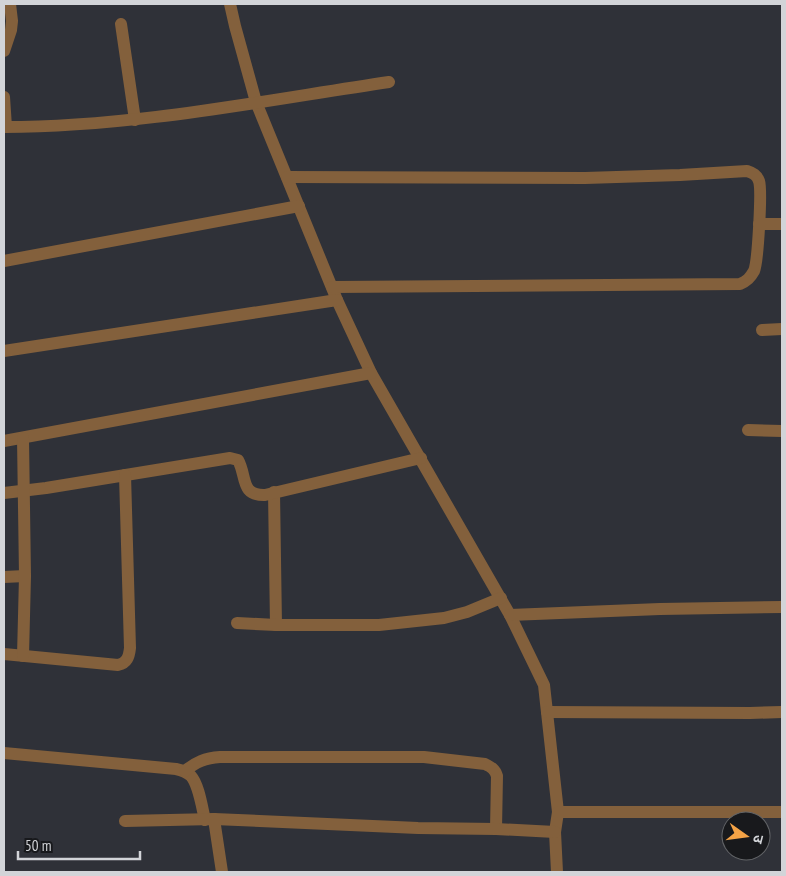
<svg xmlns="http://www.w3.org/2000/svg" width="786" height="876" font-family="'PT Sans Narrow','Noto Sans Devanagari',sans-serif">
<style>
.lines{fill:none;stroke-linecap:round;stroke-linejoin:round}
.minor{stroke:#83603c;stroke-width:12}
</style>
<rect width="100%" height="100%" fill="#2f3138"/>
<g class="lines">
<g class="minor">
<path d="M230 4 235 26 256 102 337 300 371 373 510 615 544 685 558 812 555 832 557 872"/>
<path d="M121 24 135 120"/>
<path d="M4 51 11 30 12 21 10 4"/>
<path d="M4 97 6 127"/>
<path d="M4 127C133 127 261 101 389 82"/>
<path d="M287 177 585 178 680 175 747 171C753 173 757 175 759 181 762 190 758 262 754 271 750 278 747 281 740 284L332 287"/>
<path d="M759 224H782"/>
<path d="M4 261 299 206"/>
<path d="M762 330 782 329"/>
<path d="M4 351 337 300"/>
<path d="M748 430 782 431"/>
<path d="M4 441 371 373"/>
<path d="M274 492 276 625"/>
<path d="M4 493 46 488 230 458 238 460C247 476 240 496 265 495L421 458"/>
<path d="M4 577 25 576"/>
<path d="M510 615 660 609 782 607"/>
<path d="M237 623 276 625H379L444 618 467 612 501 598"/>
<path d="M4 654 118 665C127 663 129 657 130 648L125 475"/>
<path d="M23 656 25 576 23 438"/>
<path d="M547 712 750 713 782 712"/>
<path d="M4 753 176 769C181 770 187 772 191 776 199 785 202 808 205 820"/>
<path d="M185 771C196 762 205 758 220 757H424L485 764C491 767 495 769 497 776L496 829"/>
<path d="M558 812H782"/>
<path d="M214 819 222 872"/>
<path d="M125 821 214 819 418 828 496 829 555 832"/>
</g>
</g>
<rect width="786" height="876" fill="none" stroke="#d2d4d8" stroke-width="10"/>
<g transform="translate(746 836) rotate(104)"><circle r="24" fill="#18191c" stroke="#626467"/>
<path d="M0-4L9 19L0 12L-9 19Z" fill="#f5a346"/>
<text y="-8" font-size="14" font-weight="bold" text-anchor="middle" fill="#d2d4d8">उ</text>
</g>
<path d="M18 851v8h122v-8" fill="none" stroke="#d2d4d8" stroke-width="2.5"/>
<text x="25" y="851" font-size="15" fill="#d2d4d8" stroke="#18191c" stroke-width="4" paint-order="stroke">50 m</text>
</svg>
